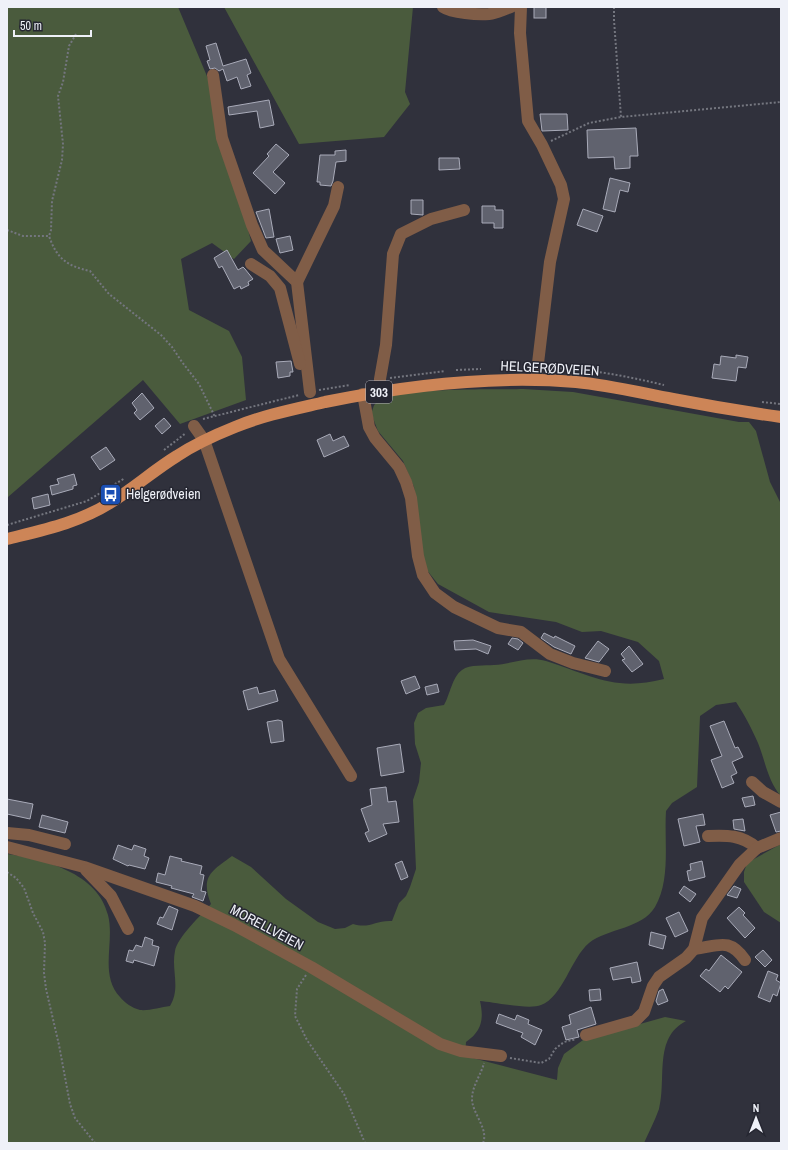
<svg xmlns="http://www.w3.org/2000/svg" width="788" height="1150" font-family="'Archivo Narrow',sans-serif">
<style>
.green{fill:#4a5b3d}
.building{fill:#60626e;stroke:#a9abb9}
.lines{fill:none;stroke-linecap:round;stroke-linejoin:round}
.path{stroke:#74767f;stroke-width:2;stroke-dasharray:2 2;stroke-linecap:butt}
.minor{stroke:#805d47;stroke-width:12}
.major{stroke:#cd8557;stroke-width:12}
.labels{text-anchor:middle;dominant-baseline:central;stroke-width:3;stroke-linejoin:round;paint-order:stroke}
.shield{fill:#262732;stroke:#b3b4bd;stroke-width:1}
.shield-label{font-size:13px;font-weight:bold;fill:#eff1f8}
.street-label{font-size:14px;fill:#eff1f8;stroke:#262732}
.poi-label{font-size:14px;fill:#eff1f8;stroke:#262732;text-anchor:start}
</style>
<rect width="100%" height="100%" fill="#30313c"/>
<g class="green">
<path d="M7 7H178L209 81 251 241 234 259 212 243 181 259 189 310 229 331 242 357 246 400 180 424 143 380 8 497 7 496Z"/>
<path d="M224 7H413L405 92 410 104 384 137 299 144Z"/>
<path d="M523 389 573 392 739 422H749L756 431 770 482 781 504V796C768 782 765 760 758 743 752 729 744 714 736 702L716 705 700 716 697 787 672 803 666 811C664 842 671 879 655 907 642 929 608 928 589 943 571 958 563 997 541 1005 529 1010 494 1002 480 1001 484 1019 482 1031 466 1042L465 1056 557 1080 558 1068 564 1054 583 1040 665 1017 686 1021C653 1038 667 1079 659 1109 655 1120 649 1132 644 1143H7V854C44 859 98 873 108 915 115 942 99 974 120 997 125 1003 132 1008 140 1010 149 1011 161 1007 170 1006 181 988 171 970 175 951 177 938 201 915 211 904 200 876 212 871 232 856L251 867 286 899 318 922 335 929 345 928 353 924C370 929 375 920 392 921L399 903 406 896 410 887 416 869 413 800 419 782 421 763 415 744 414 723 418 713 426 708 444 705C450 695 452 677 462 670 470 664 485 666 494 665 512 664 528 656 546 661 591 675 614 692 664 679L659 661 638 642 601 631 582 632 556 622 489 612 438 584 426 569 422 550 414 487 403 461 378 431 371 413C373 410 373 406 375 404 390 386 497 390 523 389Z"/>
<path d="M781 844V923L764 912 744 882V872L747 863Z"/>
</g>
<g class="building">
<rect x="534" y="7" width="12" height="11"/>
<path d="M216 43 223 66 246 59 251 73 247 75 251 86 241 89 237 77 227 81 223 69 219 71 215 68 210 69 207 61 210 60 206 46Z"/>
<path d="M269 100 274 125 260 128 257 111 229 115 228 107Z"/>
<path d="M540 114H567L568 130 542 131Z"/>
<path d="M636 128 638 156H630V168L615 169 614 157 588 158 587 130Z"/>
<path d="M276 144 289 155 273 172 285 183 275 194 253 173 269 156 267 154Z"/>
<path d="M346 150V161L336 162 333 181 331 186 320 185V182H317L320 155H335V151Z"/>
<path d="M439 158H459L460 169 439 170Z"/>
<path d="M610 178 630 183 628 192 620 190 615 212 603 209Z"/>
<path d="M411 200H423V215L411 214Z"/>
<path d="M482 206H495V210H503V228H494V223H482Z"/>
<path d="M269 209 274 237 266 238 256 212Z"/>
<path d="M583 209 603 216 597 232 577 225Z"/>
<path d="M290 236 293 250 280 253 276 239Z"/>
<path d="M227 250 238 270 243 267 245 269 253 279 248 282 249 285 241 289 240 286 234 289 222 266 219 268 214 258Z"/>
<path d="M736 355 748 357 746 368 738 367 736 381 712 378 714 364 720 365 721 356 736 358Z"/>
<path d="M291 361 293 372H290V376L278 378 276 362Z"/>
<path d="M142 393 154 408 140 420 134 413 137 410 132 403Z"/>
<path d="M164 418 171 426 162 434 155 426Z"/>
<path d="M330 434 333 441 344 436 349 446 324 457 317 440Z"/>
<path d="M106 447 115 460 100 470 91 457Z"/>
<path d="M74 474 77 485 73 486V489L52 495 50 486 59 484 57 479Z"/>
<path d="M48 494 50 505 34 509 32 498Z"/>
<path d="M544 633 554 638 555 636 575 646 571 654 554 647 541 638Z"/>
<path d="M512 638 518 639 523 643 518 650 508 644Z"/>
<path d="M473 640 491 646 488 654 476 649 455 650 454 641Z"/>
<path d="M598 641 609 649 599 662 585 658Z"/>
<path d="M629 646 643 664 632 672 622 660 625 659 621 654Z"/>
<path d="M415 676 420 688 406 694 401 681Z"/>
<path d="M437 684 439 692 427 695 425 687Z"/>
<path d="M257 687 259 694 275 690 278 701 248 710 243 691Z"/>
<path d="M278 720 282 721 284 741 271 743 267 722Z"/>
<path d="M724 721 735 748 738 747 743 757 732 762 737 773 731 776 734 783 722 788 711 760 722 756 710 726Z"/>
<path d="M400 744 404 772 381 776 377 748Z"/>
<path d="M386 787 388 802 396 801 399 822 383 824 387 834 369 842 365 833 369 831 361 809 372 805 370 789Z"/>
<path d="M753 796 755 805 745 807 742 798Z"/>
<path d="M7 799 33 804 30 819 7 814Z"/>
<path d="M781 812V831L776 832 770 815Z"/>
<path d="M703 814 705 825 696 826 700 842 684 846 678 819Z"/>
<path d="M42 815 68 822 65 833 39 827Z"/>
<path d="M743 819 745 831 734 829 733 820Z"/>
<path d="M118 845 132 850 134 845 146 849 144 856 149 858 145 869 129 865 128 866 113 859Z"/>
<path d="M170 856 182 859 181 861 202 866 200 874 204 875 201 891 206 892 203 901 192 897 194 894 171 888 172 886 156 882 158 873 165 875Z"/>
<path d="M402 861 408 877 401 880 395 864Z"/>
<path d="M702 861 705 877 689 881 687 871 691 870 690 864Z"/>
<path d="M684 886 696 894 690 902 679 893Z"/>
<path d="M734 886 741 889 737 898 727 895Z"/>
<path d="M169 906 178 910 172 930 157 924 160 917 163 918Z"/>
<path d="M739 907 745 913 743 915 755 928 745 938 727 918Z"/>
<path d="M679 912 688 931 675 937 666 918Z"/>
<path d="M651 932 666 936 663 949 649 945Z"/>
<path d="M145 937 153 940 152 945 159 947 154 966 134 960 133 963 126 961 129 950 133 951 136 945 142 947Z"/>
<path d="M763 950 772 960 765 967 755 957Z"/>
<path d="M721 955 742 972 728 989 725 986 720 992 700 976 706 969 709 971Z"/>
<path d="M637 962 641 981 632 983 631 977 613 980 610 968Z"/>
<path d="M768 971 778 975 776 980 781 983 777 996 773 994 770 1002 758 997Z"/>
<path d="M600 989 601 1000 590 1001 589 990Z"/>
<path d="M663 989 668 1001 658 1005 656 1001 659 991Z"/>
<path d="M591 1007 596 1024 577 1030 579 1037 566 1040 562 1027 571 1024 569 1015Z"/>
<path d="M499 1014 515 1020 517 1015 529 1020 528 1024 542 1030 535 1045 521 1037 523 1033 496 1023Z"/>
</g>
<g class="lines">
<g class="path">
<path d="M614 7V20L621 117"/>
<path d="M76 34 69 46 63 82 58 96 63 144 62 160 52 201 51 230 49 236C57 259 67 266 90 271L109 294 161 335 172 347 182 362 199 384 215 417"/>
<path d="M551 141 589 123 621 117 781 102"/>
<path d="M7 230 23 236H49"/>
<path d="M552 368C590 369 626 376 664 385"/>
<path d="M456 370 481 369"/>
<path d="M390 378 445 371"/>
<path d="M319 390 350 385"/>
<path d="M762 402 781 404"/>
<path d="M203 419 299 395"/>
<path d="M164 450 186 433"/>
<path d="M7 525 87 501 125 478"/>
<path d="M7 872 16 878 24 888 33 913 43 932 45 943 44 973 46 989 59 1045 70 1104 75 1118 95 1143"/>
<path d="M306 975 297 989 295 1016 307 1040 344 1094 365 1143"/>
<path d="M510 1058 541 1063 549 1059 555 1049 564 1042 576 1039"/>
<path d="M483 1143C489 1129 472 1113 472 1099 472 1086 481 1075 484 1063"/>
</g>
<g class="minor">
<path d="M443 7C452 13 478 15 489 14 497 13 504 9 511 7"/>
<path d="M521 7 520 33 528 121 542 145 561 185 564 199 550 262 536 380"/>
<path d="M213 75 222 138 252 225 263 250 297 282 310 392"/>
<path d="M251 264 270 276 280 288 300 364"/>
<path d="M297 282 334 206 338 187"/>
<path d="M380 391V379L386 345 393 254 401 234 431 219 464 210"/>
<path d="M363 394 369 427 375 438 399 467 406 482 411 498 418 556 423 575 435 593 454 607 498 628 521 632 550 654 573 663 605 671"/>
<path d="M194 426 204 440 279 659 351 776"/>
<path d="M752 782 763 792 781 802"/>
<path d="M7 833 29 835 65 844"/>
<path d="M708 836C727 835 742 835 757 848"/>
<path d="M7 847 84 867 195 906 234 925 311 967 440 1044 461 1051 501 1056"/>
<path d="M86 870 111 896 128 929"/>
<path d="M694 949C719 946 729 937 745 960"/>
<path d="M586 1035 635 1021 644 1012 653 986 659 977 686 958 694 949 702 918 740 864 757 848 781 838"/>
</g>
<path class="major" d="M7 539C43 530 78 523 110 503 133 489 154 470 177 456 195 444 215 435 235 427 264 415 295 409 325 402 408 385 492 375 576 382 609 385 641 393 673 399 709 406 745 412 781 417"/>
</g>
<defs>
<symbol id="bus-square" viewBox="-11 -11 22 22"><rect x="-9" y="-9" width="18" height="18" rx="4" fill="#1a4fb4" stroke="#262732"/><path d="M-5-6H5V4H4V6H2V4H-2V6H-4V4H-5ZM-3.5-4V0h7V-4ZM-3.5 1.2v1.5H-2V1.2ZM2 1.2v1.5H3.5V1.2Z" fill="#fff"/></symbol>
</defs>
<g fill-rule="evenodd">
<use href="#bus-square" x="98" y="482" width="25" height="25"/>
</g>
<g class="labels">
<rect class="shield" x="366" y="381" width="26" height="22" rx="3"/>
<g class="shield-label">
<text x="379" y="392">303</text>
</g>
<g class="street-label">
<text transform="translate(550 368) rotate(3)">HELGERØDVEIEN</text>
<text transform="translate(267 927) rotate(28)">MORELLVEIEN</text>
</g>
<g class="poi-label">
<text x="126" y="494">Helgerødveien</text>
</g>
</g>
<rect width="788" height="1150" fill="none" stroke="#eff1f8" stroke-width="16"/>
<g transform="translate(756 1118)" stroke="#262732" stroke-width="3" paint-order="stroke">
<path d="M0-3L7 15L0 10L-7 15Z" fill="#eff1f8"/>
<text y="-6" font-size="11" font-weight="bold" text-anchor="middle" fill="#eff1f8">N</text>
</g>
<path d="M14 30v6h77v-6" fill="none" stroke="#eff1f8" stroke-width="2"/>
<text x="20" y="30" font-size="12" fill="#eff1f8" stroke="#262732" stroke-width="3" paint-order="stroke">50 m</text>
</svg>
